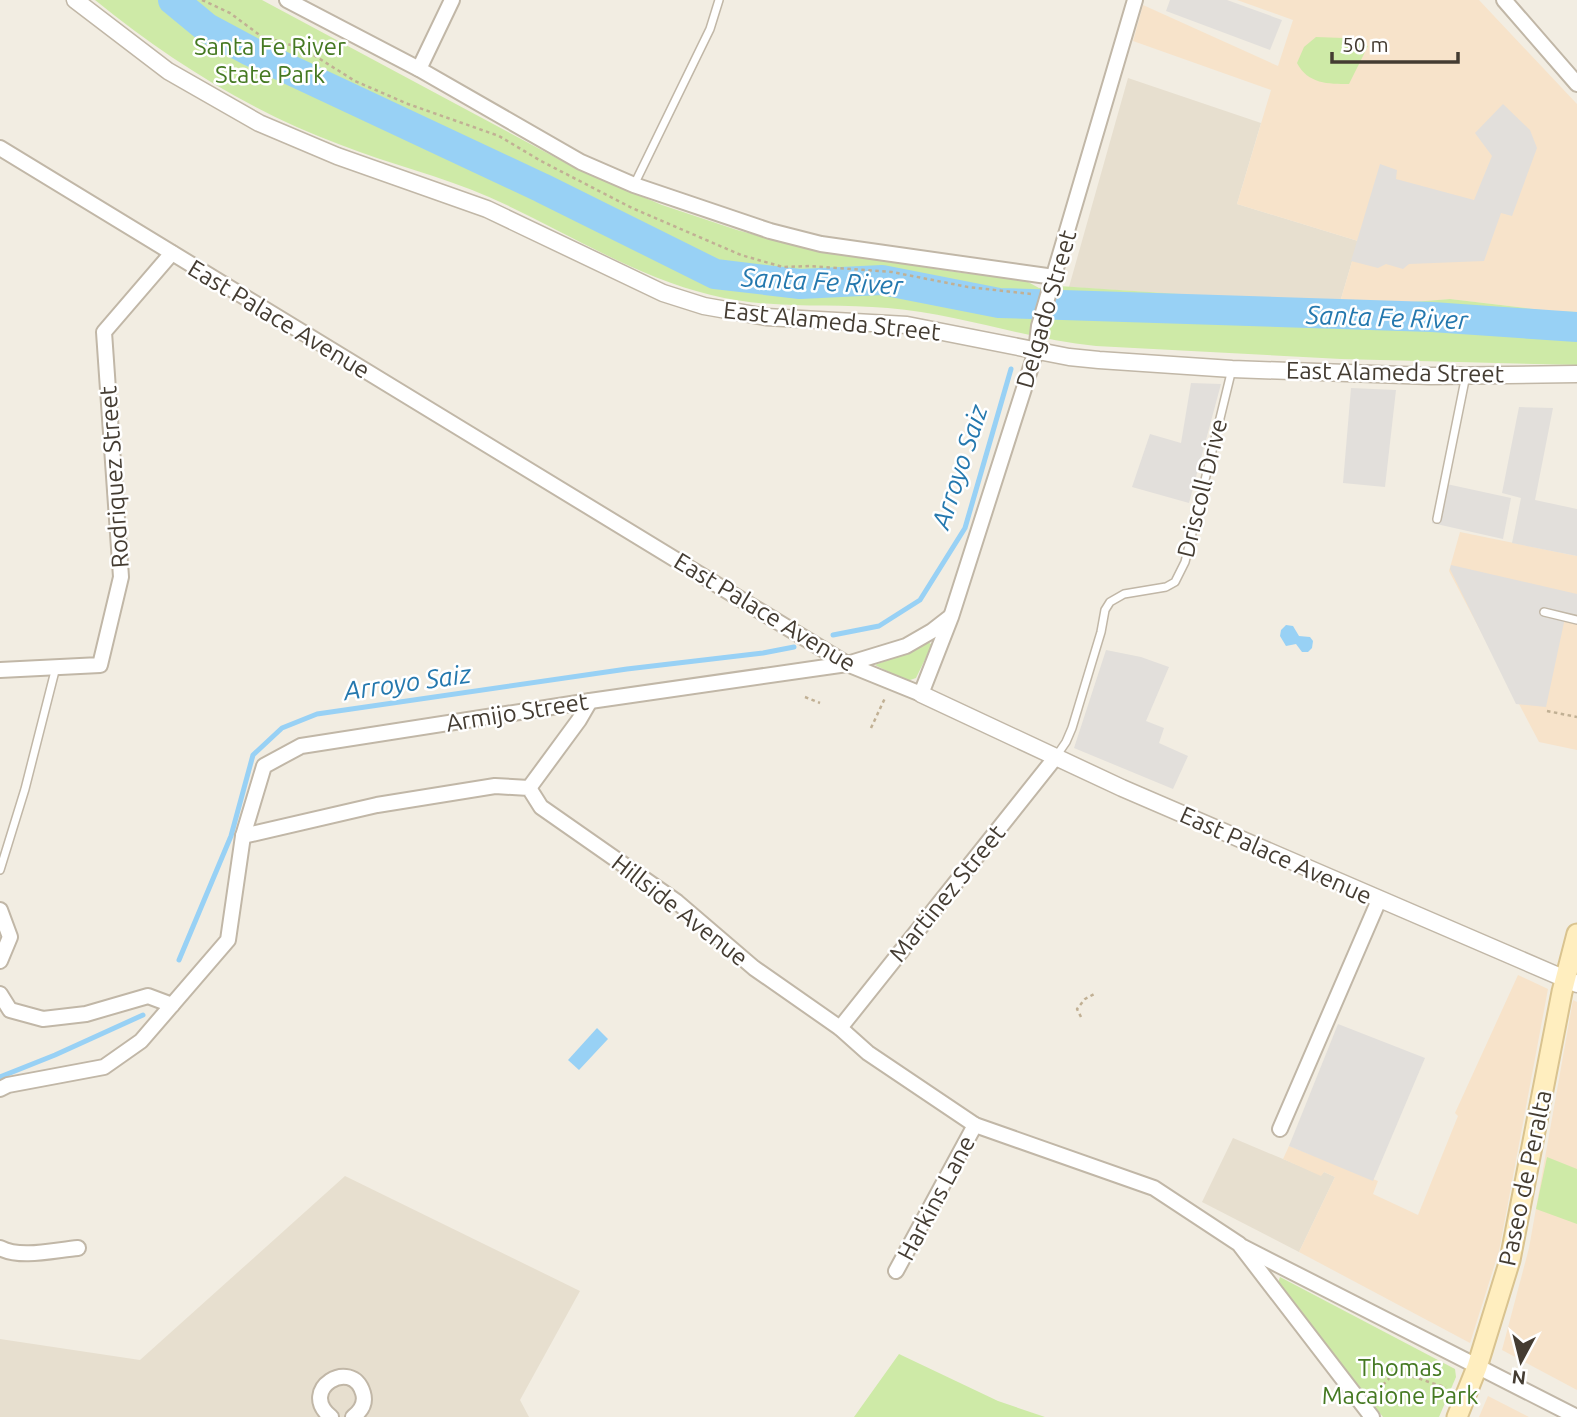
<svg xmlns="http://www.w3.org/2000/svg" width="1577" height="1417" font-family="Ubuntu,sans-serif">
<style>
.residential{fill:#e7dfcf}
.commercial{fill:#f7e3ca}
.green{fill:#ceeaa7}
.parking{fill:#e2dfdb}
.water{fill:#98d1f5}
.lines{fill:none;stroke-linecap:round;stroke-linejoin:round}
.stream{stroke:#98d1f5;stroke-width:5}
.river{stroke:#98d1f5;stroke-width:30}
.service-casing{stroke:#c1b7a7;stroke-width:10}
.minor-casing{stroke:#c1b7a7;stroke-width:18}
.tertiary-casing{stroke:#c1b7a7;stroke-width:19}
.secondary-casing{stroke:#d9c38f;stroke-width:23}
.path{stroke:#c1b094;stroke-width:2.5;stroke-dasharray:3.5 3.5;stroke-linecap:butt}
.service{stroke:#fff;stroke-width:7}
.minor{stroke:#fff;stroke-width:14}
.tertiary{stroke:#fff;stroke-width:16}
.secondary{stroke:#ffeebf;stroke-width:19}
.labels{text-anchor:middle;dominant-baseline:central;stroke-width:5;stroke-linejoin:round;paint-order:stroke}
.park-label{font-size:24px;fill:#457922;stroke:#fff}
.street-label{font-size:24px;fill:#443c32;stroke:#fff}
.water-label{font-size:26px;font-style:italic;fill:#2478ae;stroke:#fff}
</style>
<rect width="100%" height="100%" fill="#f2ede2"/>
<g class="residential">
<path d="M1128 78 1261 123 1237 204 1358 241 1338 309 1209 296 1069 287Z"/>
<path d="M1233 1138 1321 1175 1324 1172 1335 1177 1299 1252 1202 1202Z"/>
<path d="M345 1176 580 1291 520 1400 529 1417H0V1339L140 1360Z"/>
</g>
<g class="commercial">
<path d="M1237 0H1479L1577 104V312L1550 311 1450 299 1338 309 1358 241 1237 204 1271 90 1133 41 1143 5 1278 66 1293 20Z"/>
<path d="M1460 532 1577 556V750L1539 742 1449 571Z"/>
<path d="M1518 975 1548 989 1499 1251 1470 1343 1299 1252 1335 1177 1324 1172 1321 1176 1283 1159 1289 1146 1378 1181 1373 1194 1418 1215 1458 1116 1455 1113Z"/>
<path d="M1573 1000 1577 1002V1390L1502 1350 1529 1248Z"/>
<path d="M1488 1396 1529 1417H1479Z"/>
</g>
<g class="green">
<path d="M95 0H262L577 169 662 205 737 230 812 250 963 273 1011 278 1028 282 1039 288 1059 286 1209 296 1328 309 1450 299 1550 311 1577 312V365L1341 359 1096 346C1026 339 959 314 888 308 829 303 770 310 711 295 632 276 562 229 489 197 441 176 389 164 341 145 250 111 170 61 95 0Z"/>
<path d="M1316 37 1343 38 1368 46 1349 84C1328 84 1308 84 1297 63L1304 47Z"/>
<path d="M926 640 932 645 916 678 907 681 875 665 909 652Z"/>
<path d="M1547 1157 1577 1169V1224L1536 1209Z"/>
<path d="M1280 1277 1455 1369 1456 1377 1439 1417H1383L1281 1289 1278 1283Z"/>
<path d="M899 1354 998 1401 1045 1417H854Z"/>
</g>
<g class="parking">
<path d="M1170 0H1227L1282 20 1270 50 1166 11Z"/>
<path d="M1503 104 1530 130 1537 148 1512 216 1501 213 1484 261 1409 264 1403 269 1386 264 1378 268 1351 261 1380 164 1397 170 1396 179 1474 200 1492 156 1475 133Z"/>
<path d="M1191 383 1221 384 1189 503 1132 487 1150 434 1181 443Z"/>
<path d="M1351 388 1396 390 1385 487 1343 483Z"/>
<path d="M1519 407 1553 408 1535 500 1577 509V556L1512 543 1521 498 1502 493Z"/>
<path d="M1442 483 1511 498 1503 539 1432 523Z"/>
<path d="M1451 565 1577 594V615L1566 613 1546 707 1516 704 1450 569Z"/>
<path d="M1106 650 1141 657 1169 667 1146 721 1164 728 1159 743 1188 756 1173 789 1074 748Z"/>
<path d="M1338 1024 1425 1058 1373 1181 1289 1146Z"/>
</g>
<g class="water">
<path d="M1286 625 1293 626 1299 636 1310 637 1313 641 1312 648 1308 652H1302L1296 644 1286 646 1280 636 1281 630Z"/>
<path d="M597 1028 608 1039 579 1070 568 1060Z"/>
</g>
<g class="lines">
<g class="stream">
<path d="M833 635 879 626 920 600 965 528 1011 369"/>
<path d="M179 960 231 836 253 755 282 728 317 714 627 669 763 653 794 647"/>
<path d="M0 1077 55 1055 143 1015"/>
</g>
<path class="river" d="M173 0 207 28 250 51 542 188 715 274 800 284 882 280 999 303 1432 317 1577 327"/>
<defs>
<g id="service">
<path d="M634 185 710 29 719 0"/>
<path d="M1437 519 1466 375"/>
<path d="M1544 612 1577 620"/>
<path d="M1055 758 1066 742 1072 728 1101 632 1105 610 1110 602 1124 594 1166 587 1175 582 1185 562 1232 369"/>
<path d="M0 870 25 789 56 667"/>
</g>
<g id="minor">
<path d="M287 0 419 69 581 162 634 185 770 231 821 244 1054 277"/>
<path d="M1504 0 1577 84"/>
<path d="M419 69 452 0"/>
<path d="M0 148 847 664 921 694 951 617 1036 351 1039 326 1135 0"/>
<path d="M0 670 100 665 121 577 104 332 172 253"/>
<path d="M529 788 579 720 590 701"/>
<path d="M243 836 377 805 495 786 529 788 541 807 677 902 754 968 840 1028 868 1053 975 1125 1154 1188 1239 1244 1372 1417"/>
<path d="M0 910 10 937 0 961"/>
<path d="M0 994 10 1010 43 1019 86 1014 148 996 172 1005"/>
<path d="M840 1028 1055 758"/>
<path d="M0 1089 8 1085 104 1067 141 1041 228 940 243 836 264 766 301 746 590 701 847 664 906 646 932 631 950 617"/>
<path d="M1280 1129 1379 900"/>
<path d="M1243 1247 1577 1417"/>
<path d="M0 1248C20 1259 55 1250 78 1248"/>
<path d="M896 1271 975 1125"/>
<path d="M331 1417C297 1390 352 1356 363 1393 366 1403 361 1411 353 1417"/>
</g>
<g id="tertiary">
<path d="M75 0 168 71 259 123 337 156 487 209 663 293 704 306 766 317 907 325 1069 357 1099 360 1232 369 1431 376 1577 374"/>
<path d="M921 694 1122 788 1577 984"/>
</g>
<path id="secondary" d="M1457 1417 1477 1367 1510 1260 1562 992 1577 934"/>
</defs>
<use href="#service" class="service-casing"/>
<use href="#minor" class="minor-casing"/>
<use href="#tertiary" class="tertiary-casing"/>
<use href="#secondary" class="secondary-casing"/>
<g class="path">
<path d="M202 0 230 13 261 36 304 49 355 81 408 104 499 136 541 161 632 208 741 255 783 267 809 266 892 272 968 287 1031 294"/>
<path d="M805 697 820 703"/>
<path d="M1547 711 1577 717"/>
<path d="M871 728 885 698"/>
<path d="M1081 1017 1077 1009 1085 999 1096 993"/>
<path d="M1383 1385 1394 1373C1412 1374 1428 1383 1446 1387"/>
</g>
<use href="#service" class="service"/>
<use href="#minor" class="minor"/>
<use href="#tertiary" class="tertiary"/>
<use href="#secondary" class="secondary"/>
</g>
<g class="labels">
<g class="park-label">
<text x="270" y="46">Santa Fe River<tspan x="270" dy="28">State Park</tspan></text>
<text x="1400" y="1367">Thomas<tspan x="1400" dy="28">Macaione Park</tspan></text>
</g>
<g class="street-label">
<text transform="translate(1046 309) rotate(-74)">Delgado Street</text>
<text transform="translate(279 319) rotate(31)">East Palace Avenue</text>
<text transform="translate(832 321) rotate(6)">East Alameda Street</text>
<text transform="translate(1395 372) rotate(1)">East Alameda Street</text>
<text transform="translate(114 477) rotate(-94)">Rodriquez Street</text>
<text transform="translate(1202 488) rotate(-76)">Driscoll Drive</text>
<text transform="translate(765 612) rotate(31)">East Palace Avenue</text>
<text transform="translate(517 712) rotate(-9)">Armijo Street</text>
<text transform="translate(1276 855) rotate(24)">East Palace Avenue</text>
<text transform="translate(947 893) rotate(-51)">Martinez Street</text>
<text transform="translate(680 910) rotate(38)">Hillside Avenue</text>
<text transform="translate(1525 1178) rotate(-78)">Paseo de Peralta</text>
<text transform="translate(936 1198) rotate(-62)">Harkins Lane</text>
</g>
<g class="water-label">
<text transform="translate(822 281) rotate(3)">Santa Fe River</text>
<text transform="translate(1387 317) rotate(2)">Santa Fe River</text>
<text transform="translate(959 467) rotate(-72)">Arroyo Saiz</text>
<text transform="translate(407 682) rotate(-8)">Arroyo Saiz</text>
</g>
</g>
<g transform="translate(1521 1361) rotate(187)" stroke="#ffffff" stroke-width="5" paint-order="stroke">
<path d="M0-5L12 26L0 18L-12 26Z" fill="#443c32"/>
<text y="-10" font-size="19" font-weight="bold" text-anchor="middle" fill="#443c32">N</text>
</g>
<path d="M1332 52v10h126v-10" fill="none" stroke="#443c32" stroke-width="3.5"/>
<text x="1342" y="52" font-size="21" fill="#443c32" stroke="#ffffff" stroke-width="5" paint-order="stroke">50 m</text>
</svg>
